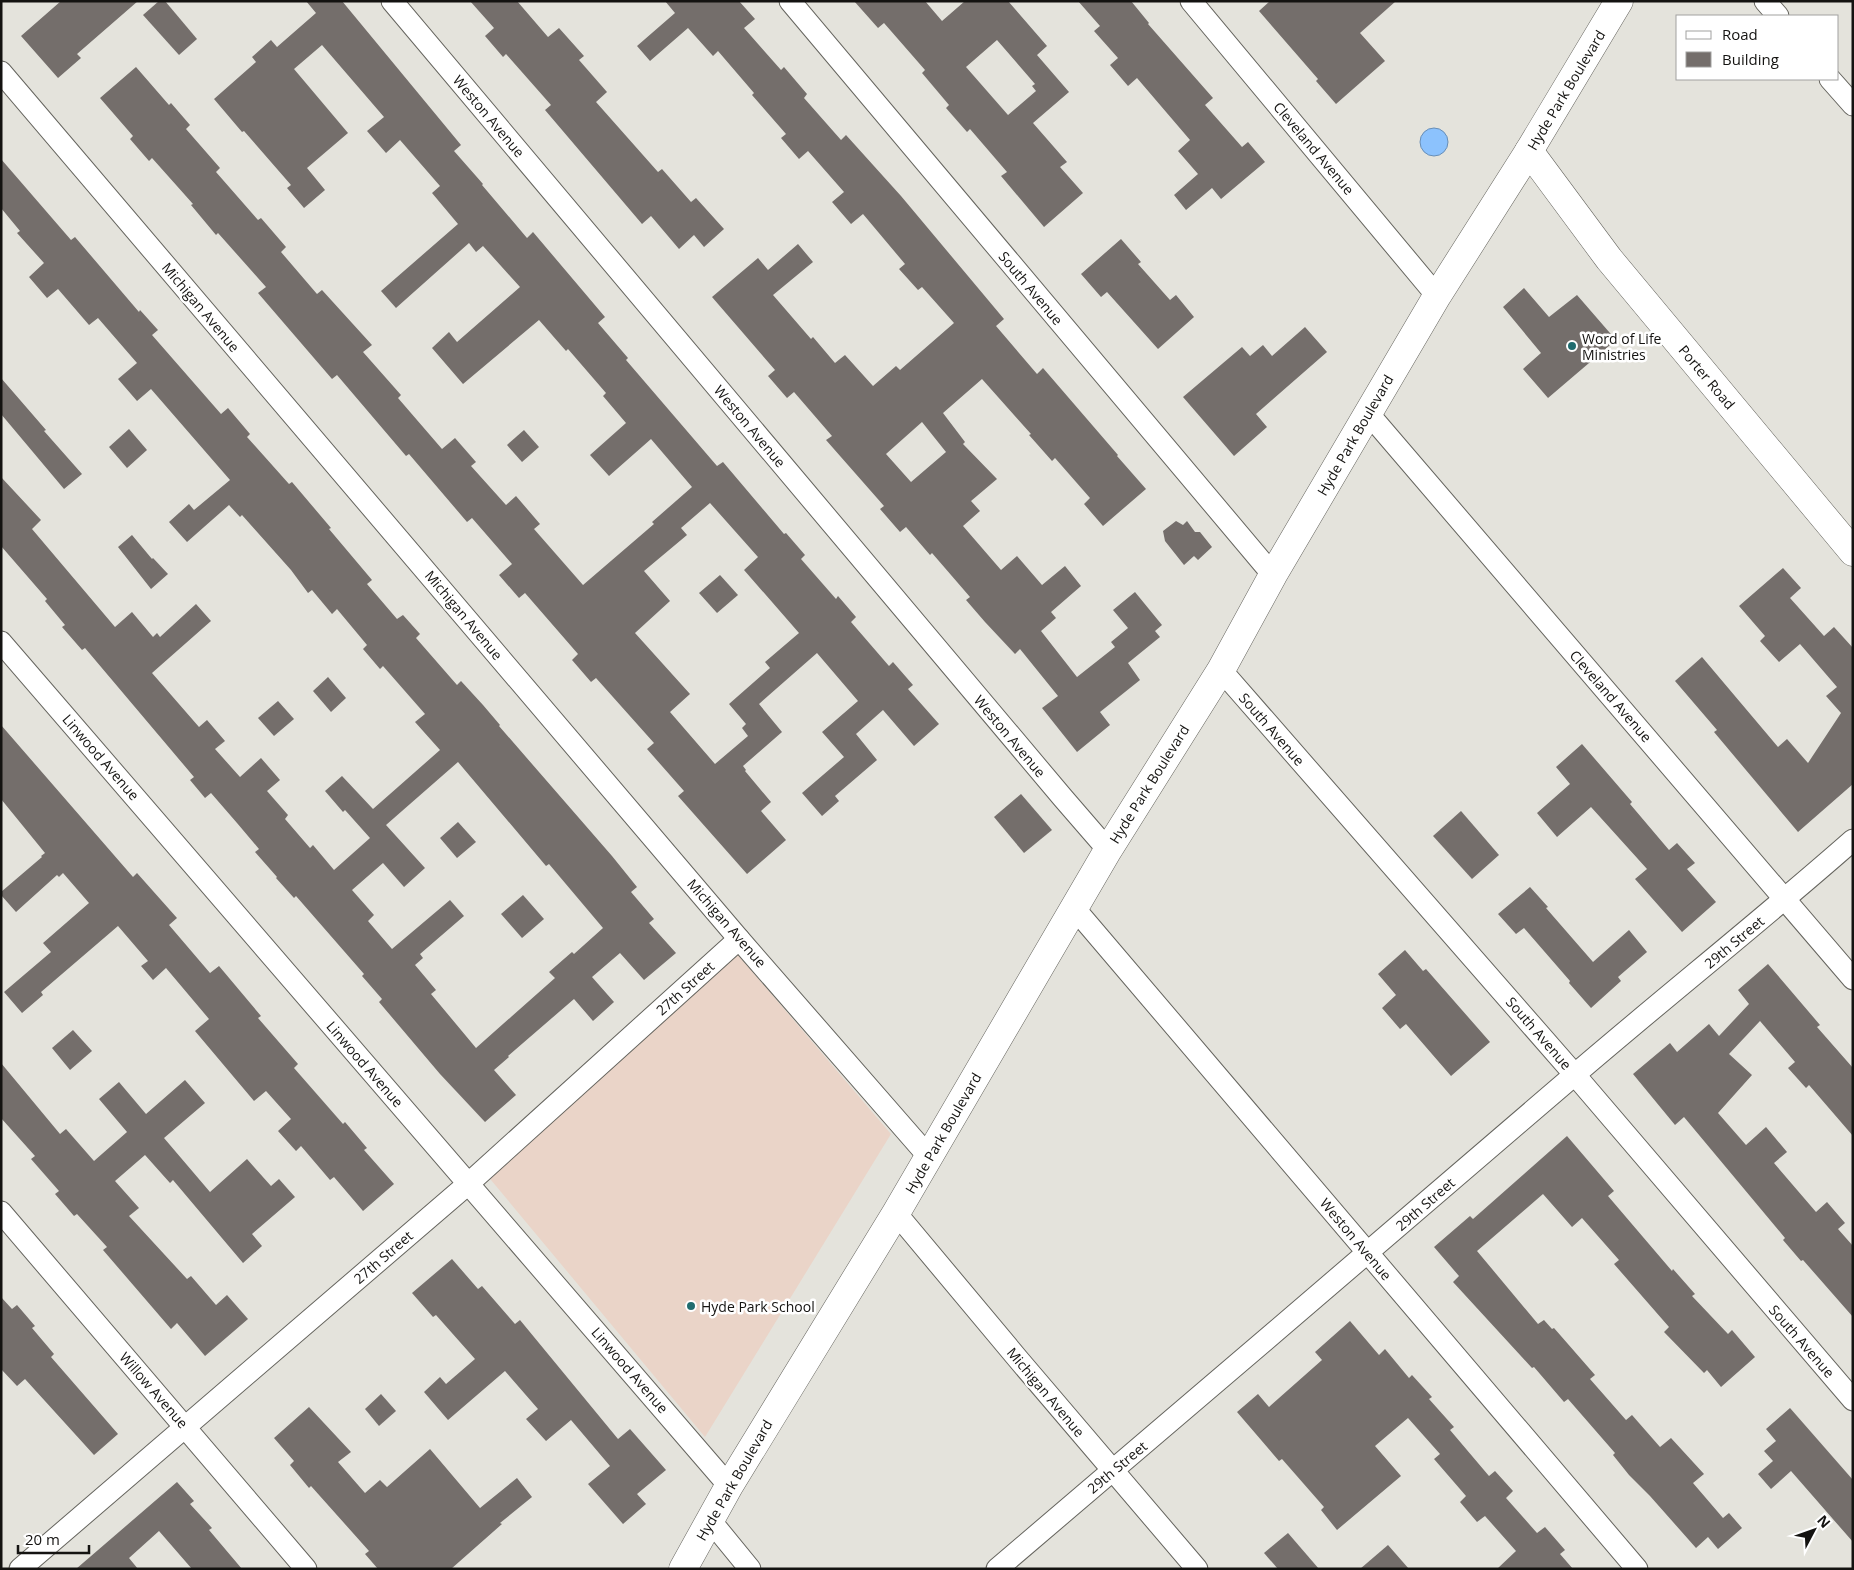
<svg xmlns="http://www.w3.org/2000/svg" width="1854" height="1570" font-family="'Open Sans',sans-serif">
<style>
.education{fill:#ead4c8}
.water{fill:#8cc2fd;stroke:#688eb6}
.building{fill:#746e6b;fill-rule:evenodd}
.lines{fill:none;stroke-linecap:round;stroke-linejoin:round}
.minor-casing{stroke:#65645e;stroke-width:23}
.secondary-casing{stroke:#65645e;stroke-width:29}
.minor{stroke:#fff;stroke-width:21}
.secondary{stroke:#fff;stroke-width:28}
.poi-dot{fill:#206c6f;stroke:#fff;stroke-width:2}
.labels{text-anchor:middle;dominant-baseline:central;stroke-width:5;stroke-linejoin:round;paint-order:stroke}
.street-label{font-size:14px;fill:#141311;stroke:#fff}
.poi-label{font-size:14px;fill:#141311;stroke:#fff;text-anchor:start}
</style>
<rect width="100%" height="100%" fill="#e4e3dc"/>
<path class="education" d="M738 955 891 1134 705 1437 486 1174Z"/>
<circle class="water" cx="1434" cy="142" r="14"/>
<g class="building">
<path d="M61 1H138L77 54 81 58 58 78 21 36Z"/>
<path d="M159 1H165L197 39 179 55 143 15Z"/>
<path d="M306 1H342L461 145 454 151 483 184 482 185 527 238 533 232 605 317 598 323 628 358 626 360 717 466 723 462 784 534 786 533 805 555 801 559 836 599 838 596 856 617 851 622 889 666 893 662 913 685 908 689 939 724 914 746 883 710 856 734 877 760 835 796 839 801 822 816 802 793 844 757 822 732 858 701 817 653 759 704 782 732 743 766 746 770 745 771 771 802 761 811 786 840 747 874 678 796 684 791 647 749 654 743 596 678 591 682 572 660 578 654 525 593 519 598 499 575 512 564 472 518 467 522 409 454 406 456 337 375 332 379 258 293 266 287 218 233 216 235 191 205 193 204 152 158 149 161 130 139 133 136 100 98 136 67 169 105 171 103 190 125 186 129 220 168 216 172 258 220 261 218 286 247 281 252 317 294 322 290 372 345 363 352 401 395 398 398 442 449 455 438 476 462 471 466 506 505 516 496 540 524 534 529 583 585 654 524 652 522 692 487 651 439 609 476 590 455 626 423 603 396 606 393 568 349 566 351 539 320 463 384 432 348 449 332 457 342 520 287 483 246 476 252 469 243 396 308 381 291 458 224 432 193 440 186 400 140 386 153 367 131 384 117 322 45 294 69 348 133 307 168 325 190 304 208 287 188 291 185 244 131 242 132 214 99 256 62 252 57 271 40 277 47 316 13ZM710 503 758 557 744 570 799 633 765 662 770 668 729 704 746 724 742 728 748 736 715 764 670 712 690 694 635 633 670 601 644 571 687 535 681 528Z"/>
<path d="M470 1H517L548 37 559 28 584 56 579 60 607 92 596 102 658 172 662 169 691 202 696 198 724 229 704 247 694 235 679 249 651 216 642 224 545 110 551 105 506 54 503 57 485 36 494 28Z"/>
<path d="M665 1H739L755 19 744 28 781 70 784 67 807 94 804 98 841 140 846 135 901 196 1004 319 996 326 1037 374 1043 368 1118 455 1117 456 1146 489 1103 526 1084 504 1090 498 1055 458 1052 461 1029 435 1031 434 982 379 943 413 965 442 963 444 997 479 971 501 980 511 963 526 1001 570 1017 556 1042 585 1065 566 1081 586 1051 612 1056 618 1041 631 1077 677 1115 647 1111 642 1128 628 1113 610 1135 592 1162 625 1155 631 1160 637 1128 663 1140 680 1100 712 1110 725 1077 752 1042 708 1058 696 1020 649 1015 654 985 622 966 600 970 597 932 553 930 555 906 527 900 532 880 509 884 506 826 440 832 436 794 392 787 398 768 376 775 370 712 297 758 258 768 270 798 244 813 262 773 295 811 339 813 337 835 363 845 355 873 386 896 366 900 370 954 323 922 287 918 290 899 269 905 264 863 214 851 224 832 202 844 192 808 151 799 159 781 138 786 134 752 95 754 93 718 51 713 56 688 28 650 61 637 46 675 13ZM922 422 946 452 911 482 886 454Z"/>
<path d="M854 1H925L942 21 965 1H1008L1047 46 1037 55 1069 92 1033 123 1067 162 1060 167 1083 193 1044 227 1001 176 1007 172 970 129 967 132 946 108 949 105 922 73 925 70 884 23 878 28ZM997 40 1035 84 1032 86 1036 91 1008 115 966 67Z"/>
<path d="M1078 1H1131L1149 23 1148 24 1213 98 1205 105 1242 147 1248 142 1265 162 1221 199 1212 188 1186 210 1174 195 1198 174 1178 151 1190 140 1137 78 1128 86 1110 65 1118 58 1094 31 1100 26Z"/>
<path d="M1270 1H1396L1360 33 1385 61 1336 104 1316 81 1318 79 1259 11Z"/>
<path d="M1 159 71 240 75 237 139 312 140 310 158 330 152 335 221 414 228 408 250 434 247 437 289 484 292 482 331 528 329 529 372 580 367 584 397 619 403 615 420 634 416 638 457 685 461 681 483 705 500 725 499 726 612 856 637 887 631 892 654 919 649 923 676 953 644 980 620 953 592 977 614 1002 593 1021 574 999 508 1056 509 1057 494 1070 516 1095 485 1122 440 1074 379 1002 382 999 362 976 364 974 296 896 294 898 276 878 277 877 255 852 259 849 237 823 211 793 205 798 190 780 194 777 85 648 82 650 62 627 65 625 45 601 47 599 1 546V477L41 520 32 529 115 627 132 612 153 637 157 633 160 637 196 604 211 621 152 673 199 727 207 720 225 741 215 749 240 777 261 758 280 780 267 791 288 815 285 819 310 848 313 845 334 870 370 838 345 810 343 812 325 791 342 776 373 809 440 750 415 722 425 714 383 666 380 669 363 649 367 645 337 609 332 614 312 590 308 593 291 570 242 515 240 517 229 505 187 542 169 522 189 504 194 510 230 480 151 389 137 401 118 379 137 363 98 318 89 325 58 289 47 298 29 277 44 263 17 233 20 231 1 208ZM458 762 546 866 549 864 603 928 574 954 572 952 549 972 555 978 476 1048 431 994 436 990 415 965 423 958 420 954 464 916 450 900 392 949 368 921 374 915 352 890 383 863 404 887 425 868 386 825Z"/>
<path d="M1121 239 1141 262 1138 264 1170 300 1176 295 1194 317 1158 349 1107 292 1101 297 1081 274Z"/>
<path d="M1524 288 1549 317 1577 295 1616 340 1548 398 1523 369 1541 353 1503 307Z"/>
<path d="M1305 327 1327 352 1256 414 1267 427 1234 456 1183 397 1242 347 1250 356 1263 345 1272 356Z"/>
<path d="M1 378 46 430 44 431 82 474 64 489 1 414Z"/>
<path d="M129 429 147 450 127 468 109 447Z"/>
<path d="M524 430 539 447 522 462 507 445Z"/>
<path d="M1176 521 1183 525 1187 521 1195 532H1200L1212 547 1198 560 1194 556 1184 565 1165 541 1163 531Z"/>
<path d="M132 535 152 559 153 558 168 574 151 589 118 547Z"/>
<path d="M1783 568 1801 588 1790 598 1824 636 1834 627 1853 648V784L1798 832 1714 732 1717 730 1675 681 1702 657 1778 747 1787 739 1808 763 1841 713 1826 696 1837 687 1800 644 1779 662 1760 641 1765 636 1739 606Z"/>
<path d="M720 575 738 595 717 613 699 593Z"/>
<path d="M328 677 346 698 331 712 313 691Z"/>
<path d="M278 701 294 719 274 736 258 718Z"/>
<path d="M1 725 133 877 137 873 177 918 169 925 210 973 219 966 261 1016 258 1018 298 1064 294 1068 343 1124 345 1122 367 1148 364 1150 394 1184 363 1211 334 1177 330 1180 301 1146 296 1151 278 1131 291 1119 266 1091 254 1101 195 1031 209 1019 166 968 153 980 141 966 148 961 118 926 41 992 43 995 22 1013 4 992 51 952 43 943 89 903 63 873 59 877 57 875 16 912 1 895V892L42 857 41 856 45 853 1 799Z"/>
<path d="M1582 744 1632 802 1630 804 1669 850 1677 843 1695 863 1687 869 1716 902 1682 932 1635 879 1647 869 1591 807 1557 837 1537 813 1570 784 1556 767Z"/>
<path d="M1021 794 1052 830 1024 853 994 817Z"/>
<path d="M1461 811 1499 855 1472 879 1433 836Z"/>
<path d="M458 822 476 842 457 858 440 838Z"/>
<path d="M1530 887 1548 907 1546 908 1593 962 1629 930 1647 952 1618 977 1621 981 1591 1008 1569 983 1570 981 1524 928 1516 934 1498 914Z"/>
<path d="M523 895 544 919 522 938 501 914Z"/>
<path d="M1405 950 1423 971 1426 969 1490 1042 1451 1076 1406 1024 1400 1029 1382 1008 1396 995 1378 974Z"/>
<path d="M1768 964 1820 1025 1817 1027 1853 1068V1136L1809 1085 1806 1088 1788 1068 1795 1062 1760 1021 1729 1054 1752 1075 1718 1113 1746 1145 1766 1127 1787 1152 1774 1163 1816 1212 1827 1202 1845 1223 1838 1229 1853 1246V1317L1803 1260 1801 1261 1783 1240 1785 1238 1684 1117 1675 1125 1633 1074 1670 1043 1677 1052 1709 1024 1719 1036 1749 1004 1738 990Z"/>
<path d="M73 1030 92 1051 70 1070 52 1048Z"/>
<path d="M1 1063 60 1134 66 1129 94 1161 127 1132 99 1099 119 1082 146 1114 185 1080 205 1103 164 1138 210 1192 247 1159 271 1186 279 1179 295 1197 252 1234 262 1246 243 1263 173 1180 170 1183 145 1155 115 1181 139 1208 129 1216 187 1279 191 1276 216 1305 227 1295 248 1319 205 1356 177 1323 171 1329 103 1250 107 1247 77 1214 74 1216 55 1194 59 1191 31 1159 35 1156 1 1118Z"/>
<path d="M1567 1136 1614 1191 1608 1196 1672 1271 1673 1269 1695 1294 1692 1296 1728 1334 1732 1330 1755 1357 1721 1387 1707 1370 1704 1373 1664 1332 1669 1327 1614 1264 1619 1260 1582 1218 1572 1227 1543 1194 1477 1251 1538 1324 1544 1320 1552 1329 1554 1328 1595 1375 1590 1379 1626 1420 1632 1415 1660 1447 1671 1438 1704 1474 1693 1483 1723 1518 1729 1513 1742 1528 1718 1549 1708 1537 1696 1548 1650 1496 1629 1475 1613 1455 1615 1453 1568 1399 1564 1402 1534 1367 1532 1368 1453 1282 1459 1276 1434 1247 1470 1216 1473 1219Z"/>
<path d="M452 1259 478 1289 482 1286 515 1324 520 1320 618 1439 630 1429 666 1470 637 1494 646 1504 623 1524 588 1484 610 1466 571 1420 546 1441 526 1419 538 1409 505 1371 448 1420 424 1392 440 1377 446 1384 475 1359 436 1315 433 1317 412 1293Z"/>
<path d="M1 1297 12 1309 17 1305 35 1326 32 1328 54 1354 51 1357 118 1434 94 1455 25 1379 17 1386 1 1369Z"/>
<path d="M1350 1321 1379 1355 1385 1349 1409 1378 1412 1375 1432 1397 1429 1399 1454 1427 1450 1430 1489 1476 1495 1471 1513 1491 1506 1498 1537 1533 1545 1527 1565 1550 1560 1554 1573 1569H1497L1516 1551 1485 1516 1477 1522 1460 1502 1466 1496 1434 1459 1440 1454 1408 1418 1375 1446 1401 1476 1337 1530 1321 1510 1324 1507 1282 1459 1279 1461 1237 1412 1258 1394 1269 1407 1322 1360 1315 1352Z"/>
<path d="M381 1394 396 1411 379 1426 365 1409Z"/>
<path d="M309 1407 351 1452 338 1462 365 1493 380 1480 387 1487 430 1449 480 1508 517 1478 532 1497 500 1523 502 1524 451 1569H378L365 1554 369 1551 311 1486 309 1488 290 1465 294 1461 274 1438Z"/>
<path d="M1790 1408 1853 1480V1542L1791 1471 1771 1489 1758 1474 1773 1461 1764 1451 1776 1441 1766 1429Z"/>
<path d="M177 1482 194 1501 190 1504 212 1528 209 1530 242 1569H192L159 1531 129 1558 138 1569H76Z"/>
<path d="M1288 1533 1319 1569H1278L1264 1553Z"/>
<path d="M1388 1545 1409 1569H1360Z"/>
</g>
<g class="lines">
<defs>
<g id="minor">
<path d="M392 1 1063 798 1108 850"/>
<path d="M790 1 1273 575"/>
<path d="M1191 1 1437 296"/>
<path d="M1765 1 1778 16"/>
<path d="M1 72 739 939 929 1157"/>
<path d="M1830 79 1853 105"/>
<path d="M1368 413 1853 979"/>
<path d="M1 642 729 1486"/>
<path d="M1221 670 1575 1075 1853 1400"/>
<path d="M1075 909 1637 1569"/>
<path d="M1 1212 306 1569"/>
<path d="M896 1213 1018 1359 1197 1569"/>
<path d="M710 1520 750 1569"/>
<path d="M20 1569 468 1184 739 939"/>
<path d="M997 1569C1189 1406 1381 1241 1572 1077 1665 997 1761 921 1853 840"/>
</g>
<g id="secondary">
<path d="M1529 151 1609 259 1853 552"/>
<path d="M683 1569 729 1486 896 1213 1108 850 1221 670 1273 575 1437 296 1529 151 1619 1"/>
</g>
</defs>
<use href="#minor" class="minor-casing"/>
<use href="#secondary" class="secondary-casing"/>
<use href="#minor" class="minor"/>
<use href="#secondary" class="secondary"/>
</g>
<g class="poi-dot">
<circle cx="1572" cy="346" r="5"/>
<circle cx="691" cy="1306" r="5"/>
</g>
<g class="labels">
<g class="street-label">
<text transform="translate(1566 90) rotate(-59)">Hyde Park Boulevard</text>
<text transform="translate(489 116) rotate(50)">Weston Avenue</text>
<text transform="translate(1314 148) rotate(50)">Cleveland Avenue</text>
<text transform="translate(1031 288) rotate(50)">South Avenue</text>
<text transform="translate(201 307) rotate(50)">Michigan Avenue</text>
<text transform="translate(1707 377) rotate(50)">Porter Road</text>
<text transform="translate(750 426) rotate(50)">Weston Avenue</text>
<text transform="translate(1355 435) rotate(-60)">Hyde Park Boulevard</text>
<text transform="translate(464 615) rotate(50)">Michigan Avenue</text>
<text transform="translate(1611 696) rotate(49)">Cleveland Avenue</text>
<text transform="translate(1272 729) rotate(49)">South Avenue</text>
<text transform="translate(1010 736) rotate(50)">Weston Avenue</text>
<text transform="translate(101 757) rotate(49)">Linwood Avenue</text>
<text transform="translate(1149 784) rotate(-58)">Hyde Park Boulevard</text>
<text transform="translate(727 923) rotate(49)">Michigan Avenue</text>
<text transform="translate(1734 942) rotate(-40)">29th Street</text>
<text transform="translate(685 988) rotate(-42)">27th Street</text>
<text transform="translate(1539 1033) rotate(49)">South Avenue</text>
<text transform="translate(365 1064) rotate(49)">Linwood Avenue</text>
<text transform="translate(943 1133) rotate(-60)">Hyde Park Boulevard</text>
<text transform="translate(1425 1204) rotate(-41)">29th Street</text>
<text transform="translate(1356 1239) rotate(50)">Weston Avenue</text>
<text transform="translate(383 1257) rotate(-41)">27th Street</text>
<text transform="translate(1802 1341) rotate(49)">South Avenue</text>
<text transform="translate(630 1370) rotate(49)">Linwood Avenue</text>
<text transform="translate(154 1390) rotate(49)">Willow Avenue</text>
<text transform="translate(1046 1392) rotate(50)">Michigan Avenue</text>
<text transform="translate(1117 1467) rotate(-40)">29th Street</text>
<text transform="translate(734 1480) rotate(-60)">Hyde Park Boulevard</text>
</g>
<g class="poi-label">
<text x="1582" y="338">Word of Life<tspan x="1582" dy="16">Ministries</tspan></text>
<text x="701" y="1306">Hyde Park School</text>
</g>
</g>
<rect width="1854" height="1570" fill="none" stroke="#141311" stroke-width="5"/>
<rect x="1676" y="15" width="162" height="65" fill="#ffffff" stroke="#a1a1a0"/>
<rect x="1686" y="31" width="25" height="8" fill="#ffffff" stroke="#a1a1a0"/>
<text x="1722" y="40" font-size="15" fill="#141311">Road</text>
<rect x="1686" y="52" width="25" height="15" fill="#746e6b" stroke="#a1a1a0"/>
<text x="1722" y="65" font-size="15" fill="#141311">Building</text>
<g transform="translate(1814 1530) rotate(49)" stroke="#ffffff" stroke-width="4" paint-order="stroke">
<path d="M0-4L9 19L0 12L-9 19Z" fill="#141311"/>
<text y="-8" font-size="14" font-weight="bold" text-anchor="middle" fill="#141311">N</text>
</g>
<path d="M18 1545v8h71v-8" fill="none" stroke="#141311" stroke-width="2.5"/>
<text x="25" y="1545" font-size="15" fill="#141311" stroke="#ffffff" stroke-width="4" paint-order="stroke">20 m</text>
</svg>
